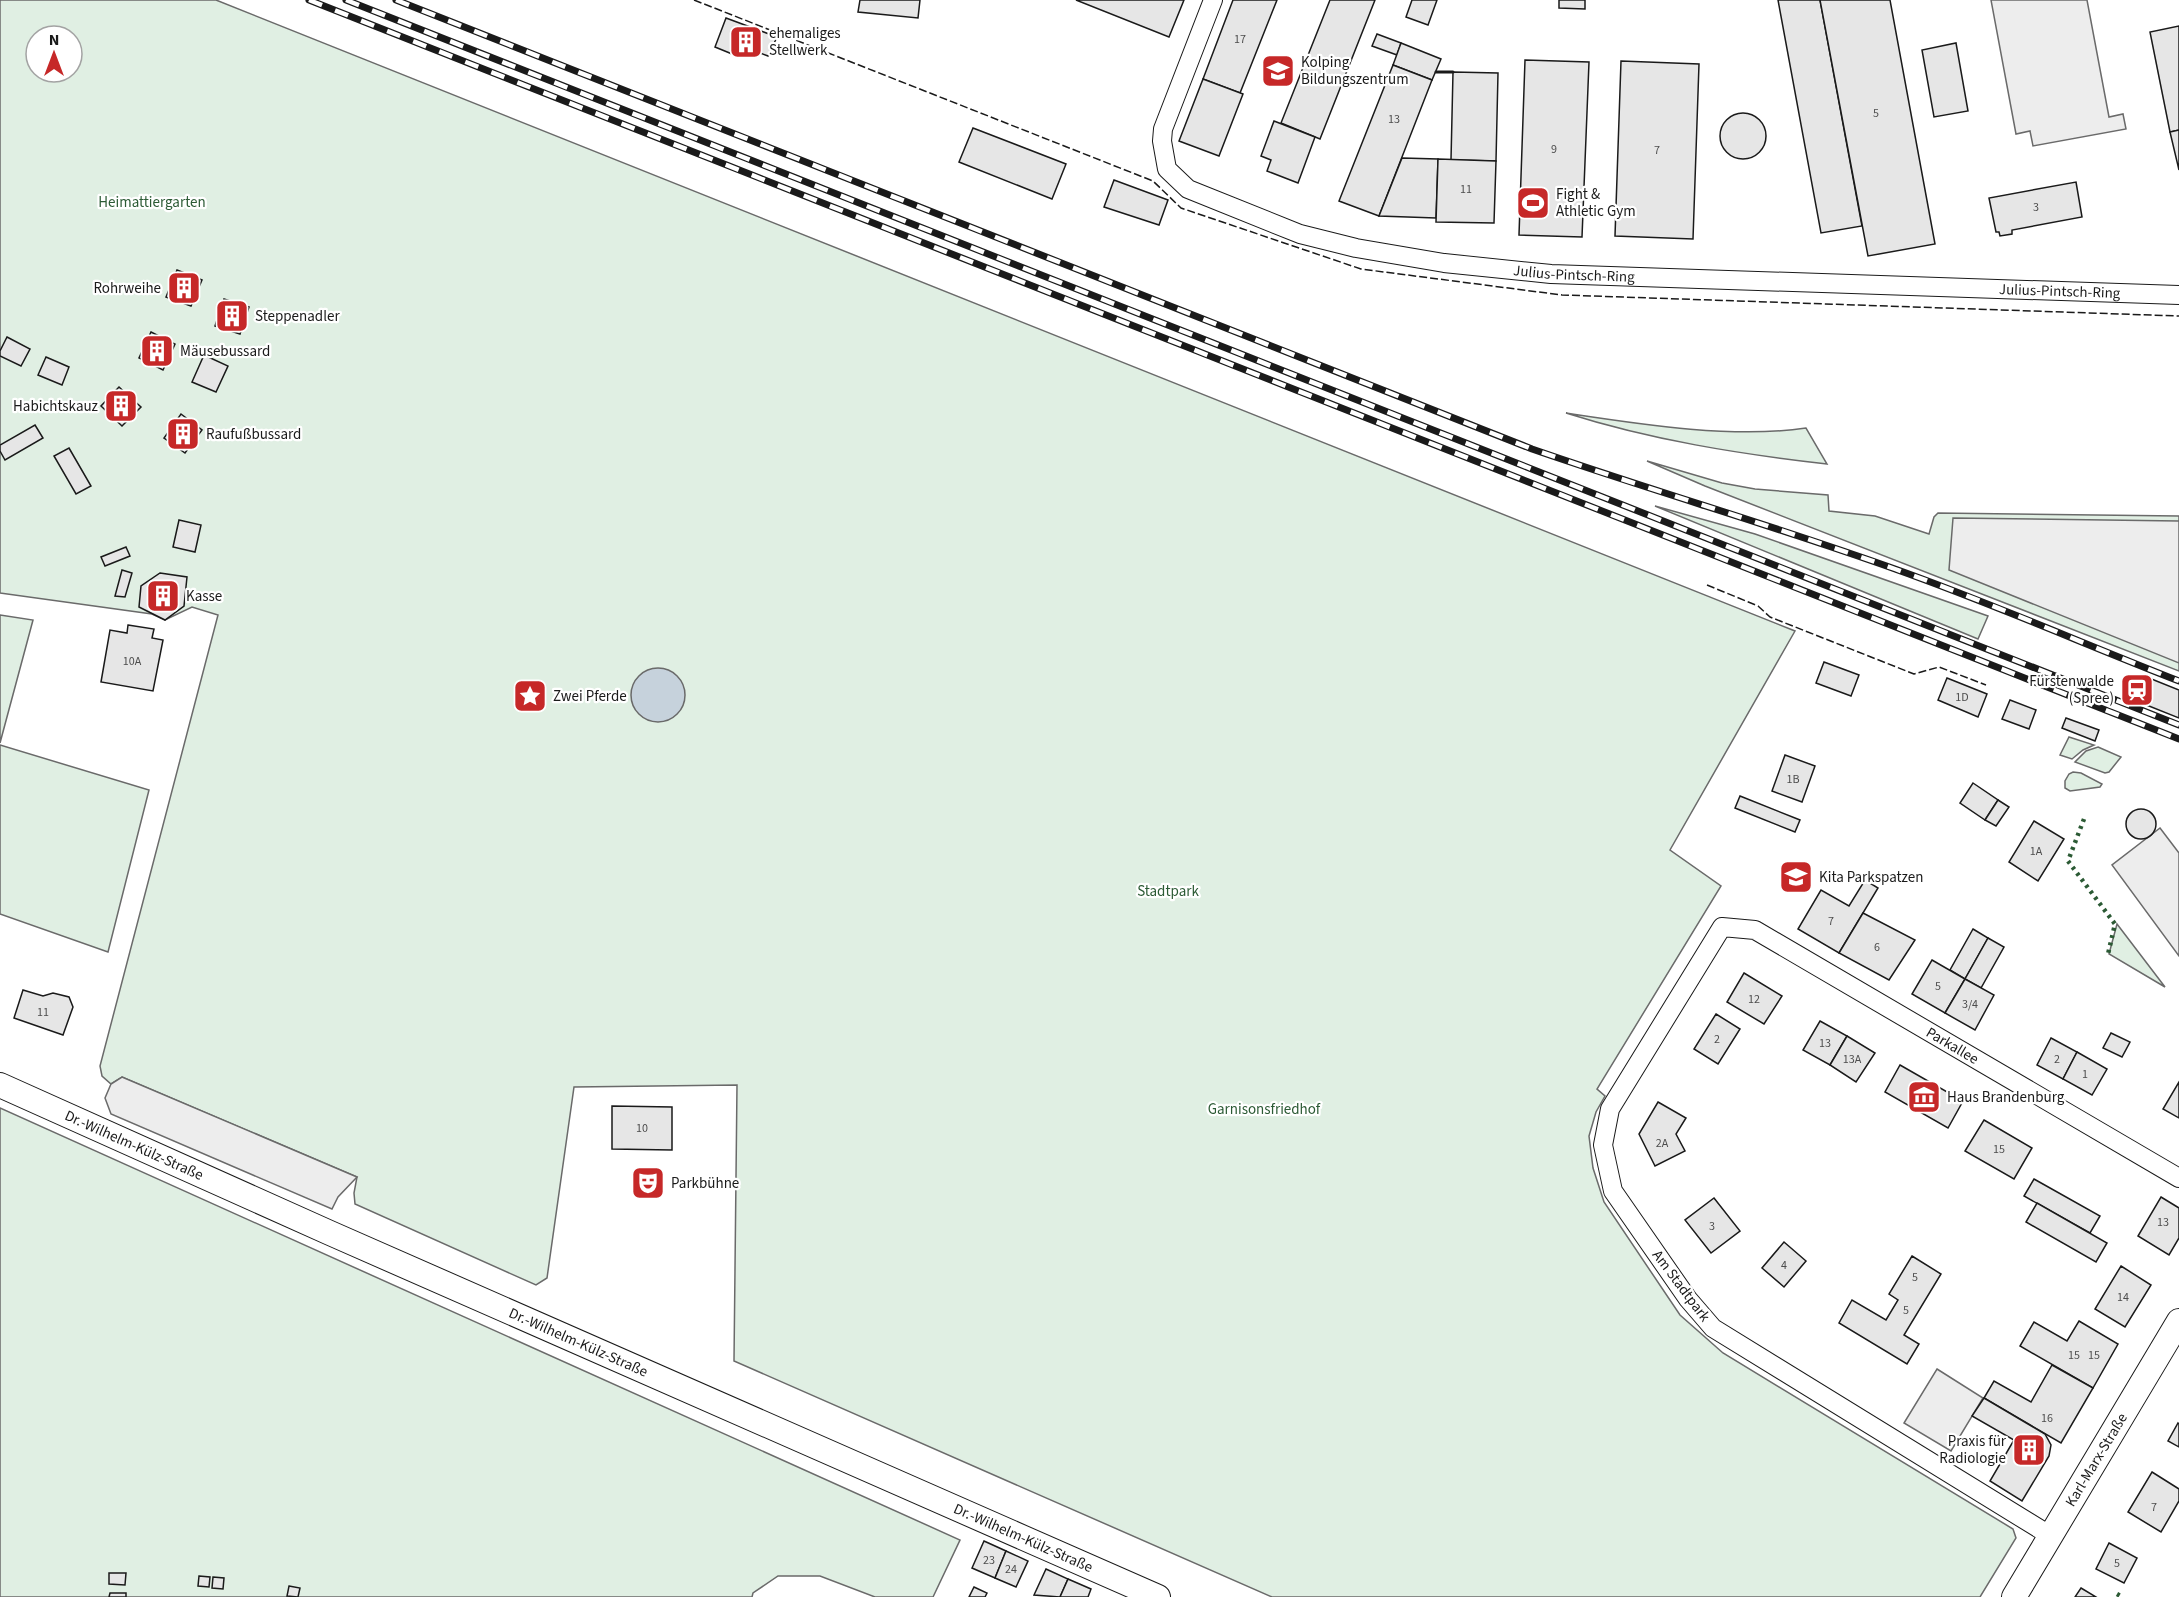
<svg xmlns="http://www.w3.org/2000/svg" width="2179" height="1597" font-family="'Source Sans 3',sans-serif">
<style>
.green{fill:#e0efe3;stroke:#6a6a6a;stroke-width:1.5;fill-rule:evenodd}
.parking{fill:#ededed;stroke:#6a6a6a;stroke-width:1.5}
.water{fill:#c6d2dc;stroke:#6a6a6a;stroke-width:1.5}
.building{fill:#e6e6e6;stroke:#1a1a1a;stroke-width:1.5}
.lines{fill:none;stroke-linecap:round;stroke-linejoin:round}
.street-casing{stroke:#1a1a1a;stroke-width:20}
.secondary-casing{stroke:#1a1a1a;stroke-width:26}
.street{stroke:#fff;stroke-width:18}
.secondary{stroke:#fff;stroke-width:24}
.rail-casing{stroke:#1a1a1a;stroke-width:7}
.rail{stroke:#fff;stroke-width:4.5;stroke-dasharray:14;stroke-linecap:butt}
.hedge{stroke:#2b5a34;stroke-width:4.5;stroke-dasharray:3 4.5;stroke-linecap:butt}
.fence{stroke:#1a1a1a;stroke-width:1.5;stroke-dasharray:8 3;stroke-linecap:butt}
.wall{stroke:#1a1a1a;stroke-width:3}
.labels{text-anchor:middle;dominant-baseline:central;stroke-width:4.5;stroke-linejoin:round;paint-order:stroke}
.number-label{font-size:12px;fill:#4d4d4d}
.poi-label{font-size:15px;fill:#1a1a1a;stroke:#fff;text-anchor:start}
.park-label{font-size:15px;fill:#2b5a34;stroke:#fff}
.street-label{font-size:15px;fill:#1a1a1a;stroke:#fff}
</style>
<rect width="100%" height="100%" fill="#fff"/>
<g class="green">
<path d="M0 0H216L1795 631 1670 850 1721 886 1597 1089 1605 1096 1596 1112 1589 1136 1593 1168 1604 1202 1680 1315 1723 1353 2013 1529 2016 1538 1980 1597H1272L734 1361 737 1085 574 1087 547 1278 536 1285 355 1204 354 1193 357 1177 122 1077 111 1084 102 1076 100 1066 218 615 192 607 165 620 152 614 0 593ZM36 36H72V72H36Z"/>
<path d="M1566 413C1639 424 1733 439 1806 428L1827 464C1739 454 1651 440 1566 413Z"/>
<path d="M1647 461 1722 483 1755 489 1828 495 1829 511 1875 516 1929 534 1934 517 1938 513 2179 516V671L1705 486Z"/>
<path d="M1655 506 1755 534 1988 616 1978 639Z"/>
<path d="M0 615 33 620 0 743Z"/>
<path d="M2069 737 2094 745 2083 750 2072 759 2060 755Z"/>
<path d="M0 745 149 790 108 952 0 914Z"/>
<path d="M2098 747 2121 757 2109 772 2105 773 2075 762 2086 751Z"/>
<path d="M2073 772 2081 773 2102 784 2100 787 2070 791 2065 788V781L2069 774Z"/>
<path d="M2117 924 2165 987 2109 954Z"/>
<path d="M0 1108 960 1540 933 1597H875L820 1576H778L753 1593 752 1597H0Z"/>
</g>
<g class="parking">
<path d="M1991 0H2087L2109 117 2123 114 2126 129 2033 146 2030 131 2016 134Z"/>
<path d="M1953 518 2179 521V663L1949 570Z"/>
<path d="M2160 828 2179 853V956L2112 865Z"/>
<path d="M122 1077 357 1177 338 1197 332 1209 111 1114 105 1098 111 1084Z"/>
<path d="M1937 1369 1983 1398 1951 1451 1904 1423Z"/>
</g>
<circle class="water" cx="658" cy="695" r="27"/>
<g class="building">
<path d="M860 0H920L918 18 858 12Z"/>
<path d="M1076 0H1184L1169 37Z"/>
<path d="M1233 0H1277L1240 93 1203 79Z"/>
<path d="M1330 0H1375L1320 139 1281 123Z"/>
<path d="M1412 0H1437L1428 25 1406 17Z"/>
<path d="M1559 0H1585V9L1559 8Z"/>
<path d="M1778 0H1820L1862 226 1821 233Z"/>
<path d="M1820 0H1890L1935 244 1868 256Z"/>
<path d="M726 18 777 37 768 56 742 46 737 56 715 47Z"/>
<path d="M2179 26V130L2170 132 2150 32Z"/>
<path d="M1377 34 1401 43 1397 55 1372 46Z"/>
<path d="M1401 43 1441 59 1432 80 1393 65Z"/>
<path d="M1956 43 1968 111 1934 117 1922 50Z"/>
<path d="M1525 60 1589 62 1582 237 1519 235Z"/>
<path d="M1621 61 1699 64 1693 239 1615 236Z"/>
<path d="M1393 65 1432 80 1379 216 1339 201Z"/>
<path d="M1453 72 1498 73 1496 161 1451 160Z"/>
<path d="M1203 79 1243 94 1219 156 1179 141Z"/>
<circle cx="1743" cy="136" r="23"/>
<path d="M1274 121 1315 137 1298 183 1267 171 1271 160 1261 156Z"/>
<path d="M973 128 1066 164 1052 199 959 162Z"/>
<path d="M2179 130V170L2170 132Z"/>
<path d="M1402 158 1438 159 1436 218 1379 216Z"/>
<path d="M1438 159 1496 161 1494 223 1436 222Z"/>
<path d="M1114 180 1168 200 1159 225 1104 207Z"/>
<path d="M2076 182 2082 217 2012 230V234L2000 236 1999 232H1996L1989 198Z"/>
<path d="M177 270 202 280 191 306 166 297Z"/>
<path d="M224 299 249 307 240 334 215 326Z"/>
<path d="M151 332 175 344 163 370 139 358Z"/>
<path d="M7 337 30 349 21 366 0 356V351Z"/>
<path d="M204 355 228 366 216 392 192 382Z"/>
<path d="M46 357 69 367 62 385 38 375Z"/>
<path d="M119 387 141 407 122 426 101 406Z"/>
<path d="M181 414 202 430 185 453 164 438Z"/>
<path d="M35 425 43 438 5 460 0 451V445Z"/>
<path d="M69 448 91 486 76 494 54 456Z"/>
<path d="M179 520 201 525 195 552 173 547Z"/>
<path d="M126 547 130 556 105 566 101 557Z"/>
<path d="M122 570 132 573 125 597 115 596Z"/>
<path d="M160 573 187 577 184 606 165 620 139 607 141 586Z"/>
<path d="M128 625 154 629 152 638 163 640 153 691 101 682 110 630 127 633Z"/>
<path d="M1824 662 1859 675 1851 696 1816 683Z"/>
<path d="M2144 676 2179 690V718L2134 700Z"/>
<path d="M1947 678 1987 694 1978 717 1938 700Z"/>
<path d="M2010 700 2036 710 2029 729 2002 719Z"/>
<path d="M2066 718 2099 730 2095 741 2062 728Z"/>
<path d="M1785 755 1815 766 1802 802 1772 791Z"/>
<path d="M1973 783 1998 800 1985 820 1960 803Z"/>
<path d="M1740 796 1800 820 1795 832 1735 808Z"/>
<path d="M1998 800 2009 807 1996 826 1985 820Z"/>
<circle cx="2141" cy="824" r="15"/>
<path d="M2034 821 2064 839 2038 881 2009 862Z"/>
<path d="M1865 880 1878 888 1839 953 1798 929 1821 890 1849 906Z"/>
<path d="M1863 913 1915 940 1889 980 1839 953Z"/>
<path d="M1973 929 1988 938 1965 979 1950 970Z"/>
<path d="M1988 938 2004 947 1981 988 1965 979Z"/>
<path d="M1932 960 1965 979 1945 1013 1912 994Z"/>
<path d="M1744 973 1782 996 1764 1024 1727 1002Z"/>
<path d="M1965 979 1994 995 1975 1030 1945 1013Z"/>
<path d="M23 990 43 996 53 993 69 997 73 1007 63 1035 14 1018Z"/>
<path d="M1716 1014 1740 1029 1718 1064 1694 1049Z"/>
<path d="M1820 1021 1847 1036 1830 1065 1803 1050Z"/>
<path d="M2111 1033 2130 1042 2122 1057 2103 1048Z"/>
<path d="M1847 1036 1875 1053 1856 1082 1830 1065Z"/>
<path d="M2051 1038 2077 1052 2063 1079 2037 1065Z"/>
<path d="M2077 1052 2107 1069 2092 1095 2063 1079Z"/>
<path d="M1900 1065 1963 1101 1948 1128 1885 1092Z"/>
<path d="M2179 1082V1118L2163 1109Z"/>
<path d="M1658 1102 1686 1118 1676 1134 1685 1151 1655 1166 1639 1134Z"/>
<path d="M612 1106 672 1107V1150L612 1149Z"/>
<path d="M1984 1120 2032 1148 2014 1179 1965 1151Z"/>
<path d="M2034 1179 2100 1216 2090 1233 2024 1196Z"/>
<path d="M2161 1197 2179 1208V1238L2169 1255 2138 1236Z"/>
<path d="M1714 1198 1740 1231 1711 1253 1685 1220Z"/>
<path d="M2037 1203 2107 1243 2096 1262 2026 1222Z"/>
<path d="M1784 1242 1806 1261 1784 1287 1762 1268Z"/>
<path d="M1912 1256 1941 1274 1904 1335 1919 1344 1907 1364 1839 1323 1852 1300 1886 1320 1898 1300 1889 1294Z"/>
<path d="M2121 1266 2151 1285 2125 1327 2095 1309Z"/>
<path d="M2079 1321 2118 1344 2093 1388 2020 1346 2034 1322 2067 1341Z"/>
<path d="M2052 1365 2093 1388 2061 1443 1984 1398 1994 1381 2031 1402Z"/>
<path d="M1984 1398 2045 1434 2051 1445 2049 1456 2022 1501 1990 1481 2014 1440 1972 1416Z"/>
<path d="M2178 1423 2179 1424V1447L2168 1441Z"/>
<path d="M2152 1472 2179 1489V1501L2161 1532 2128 1512Z"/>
<path d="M984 1541 1006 1551 995 1578 972 1568Z"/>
<path d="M2109 1543 2137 1558 2124 1583 2096 1569Z"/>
<path d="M1006 1551 1028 1561 1016 1587 995 1578Z"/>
<path d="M1046 1569 1068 1579 1060 1597 1034 1595Z"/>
<path d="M109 1573H126L125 1585 109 1584Z"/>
<path d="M199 1576 210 1577 209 1587 198 1586Z"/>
<path d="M213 1577 224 1578 223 1589 212 1588Z"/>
<path d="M1068 1579 1091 1589 1088 1597H1060Z"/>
<path d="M289 1586 300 1588 298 1597 287 1596Z"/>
<path d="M974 1587 987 1593 985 1597H969Z"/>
<path d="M2081 1588 2096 1597H2075Z"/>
<path d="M110 1593H126V1597H109Z"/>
</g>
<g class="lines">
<defs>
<g id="street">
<path id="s1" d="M1213 0 1163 129 1162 141 1167 169 1188 189 1300 234 1356 248 1444 263 1551 274 2179 295"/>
<path id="s2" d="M2051 1536 1713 1328 1688 1299 1613 1191 1603 1145 1610 1109 1722 927 1755 930 2179 1178"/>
</g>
<g id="secondary">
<path id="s3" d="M0 1085 330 1233 1158 1597"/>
<path id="s4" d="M2014 1597 2179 1321"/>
</g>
</defs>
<use href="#street" class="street-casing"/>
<use href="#secondary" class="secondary-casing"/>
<use href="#street" class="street"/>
<use href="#secondary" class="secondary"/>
<defs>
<g id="rail">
<path d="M309 0 2179 739"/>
<path d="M346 0 2179 725"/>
<path d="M396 0 1532 449C1653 491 1775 526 1895 569 1991 603 2084 644 2179 681"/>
</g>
</defs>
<use href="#rail" class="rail-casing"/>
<use href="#rail" class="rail"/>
<g class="hedge">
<path d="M2084 819 2068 861 2115 924 2108 954"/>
<path d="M2117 1594 2122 1597"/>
</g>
<g class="fence">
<path d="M694 0 1153 181 1181 208 1361 269 1562 295 2179 316"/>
<path d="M1707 585 1758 606 1770 617 1914 674 1939 667 1986 685"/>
</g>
<path class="wall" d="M1436 72H1453"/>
</g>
<defs>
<symbol id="building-square" viewBox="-11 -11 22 22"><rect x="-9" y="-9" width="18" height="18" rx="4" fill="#c62828" stroke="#fff"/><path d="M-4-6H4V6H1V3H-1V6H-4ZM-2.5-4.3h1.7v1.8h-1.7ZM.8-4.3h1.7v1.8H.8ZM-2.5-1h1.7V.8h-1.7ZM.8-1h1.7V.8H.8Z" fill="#fff"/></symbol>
<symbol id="school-square" viewBox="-11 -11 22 22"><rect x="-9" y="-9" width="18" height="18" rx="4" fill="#c62828" stroke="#fff"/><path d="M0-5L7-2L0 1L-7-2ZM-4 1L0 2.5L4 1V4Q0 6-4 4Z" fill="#fff"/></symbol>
<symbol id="stadium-square" viewBox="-11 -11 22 22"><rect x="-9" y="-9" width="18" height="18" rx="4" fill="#c62828" stroke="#fff"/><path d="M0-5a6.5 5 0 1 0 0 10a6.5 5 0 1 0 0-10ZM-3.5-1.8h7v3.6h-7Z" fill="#fff"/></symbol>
<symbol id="station-square" viewBox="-11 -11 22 22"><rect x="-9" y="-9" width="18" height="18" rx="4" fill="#c62828" stroke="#fff"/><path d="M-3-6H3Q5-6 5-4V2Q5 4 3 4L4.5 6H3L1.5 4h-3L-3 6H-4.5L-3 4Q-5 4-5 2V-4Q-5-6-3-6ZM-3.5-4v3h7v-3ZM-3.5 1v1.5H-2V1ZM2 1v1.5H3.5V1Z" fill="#fff"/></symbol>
<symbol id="sight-square" viewBox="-11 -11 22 22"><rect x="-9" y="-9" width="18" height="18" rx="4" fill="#c62828" stroke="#fff"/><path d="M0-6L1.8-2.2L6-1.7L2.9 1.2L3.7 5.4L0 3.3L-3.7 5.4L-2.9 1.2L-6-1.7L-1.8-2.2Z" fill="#fff"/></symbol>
<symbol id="museum-square" viewBox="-11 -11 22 22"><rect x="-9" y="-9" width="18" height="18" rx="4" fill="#c62828" stroke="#fff"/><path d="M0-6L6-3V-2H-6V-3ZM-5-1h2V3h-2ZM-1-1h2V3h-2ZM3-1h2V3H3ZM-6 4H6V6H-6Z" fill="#fff"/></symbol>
<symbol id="theatre-square" viewBox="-11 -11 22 22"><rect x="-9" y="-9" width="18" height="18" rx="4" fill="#c62828" stroke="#fff"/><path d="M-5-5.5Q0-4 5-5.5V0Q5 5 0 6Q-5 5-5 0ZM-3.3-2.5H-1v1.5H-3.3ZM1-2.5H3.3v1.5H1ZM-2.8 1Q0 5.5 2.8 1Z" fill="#fff"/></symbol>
</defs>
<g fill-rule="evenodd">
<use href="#building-square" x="727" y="23" width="38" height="38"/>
<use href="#school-square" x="1259" y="52" width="38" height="38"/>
<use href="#stadium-square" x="1514" y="184" width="38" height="38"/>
<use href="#building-square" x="165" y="269" width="38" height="38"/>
<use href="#building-square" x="213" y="297" width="38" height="38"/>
<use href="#building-square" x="138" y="332" width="38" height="38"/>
<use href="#building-square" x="102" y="387" width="38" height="38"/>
<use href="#building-square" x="164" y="415" width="38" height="38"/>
<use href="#building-square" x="144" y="577" width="38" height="38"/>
<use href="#station-square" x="2118" y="671" width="38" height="38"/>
<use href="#sight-square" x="511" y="677" width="38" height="38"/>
<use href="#school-square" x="1777" y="858" width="38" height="38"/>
<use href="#museum-square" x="1905" y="1078" width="38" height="38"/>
<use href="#theatre-square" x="629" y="1164" width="38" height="38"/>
<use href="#building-square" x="2010" y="1431" width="38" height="38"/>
</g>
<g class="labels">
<g class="number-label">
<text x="1240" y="39">17</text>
<text x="1876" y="113">5</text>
<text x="1394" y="119">13</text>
<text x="1554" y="149">9</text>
<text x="1657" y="150">7</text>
<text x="1466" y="189">11</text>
<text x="2036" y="207">3</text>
<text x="132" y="661">10A</text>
<text x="1962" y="697">1D</text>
<text x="1793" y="779">1B</text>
<text x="2036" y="851">1A</text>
<text x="1831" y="921">7</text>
<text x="1877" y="947">6</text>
<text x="1938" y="986">5</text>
<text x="1754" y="999">12</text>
<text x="1970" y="1004">3/4</text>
<text x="43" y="1012">11</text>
<text x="1717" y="1039">2</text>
<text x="1825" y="1043">13</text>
<text x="1852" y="1059">13A</text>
<text x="2057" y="1059">2</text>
<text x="2085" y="1074">1</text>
<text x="642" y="1128">10</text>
<text x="1662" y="1143">2A</text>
<text x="1999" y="1149">15</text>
<text x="2163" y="1222">13</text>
<text x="1712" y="1226">3</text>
<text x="1784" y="1265">4</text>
<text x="1915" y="1277">5</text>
<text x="2123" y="1297">14</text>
<text x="1906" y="1310">5</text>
<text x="2074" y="1355">15</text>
<text x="2094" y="1355">15</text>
<text x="2047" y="1418">16</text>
<text x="2154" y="1507">7</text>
<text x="989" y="1560">23</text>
<text x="2117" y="1563">5</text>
<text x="1011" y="1569">24</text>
</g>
<g class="poi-label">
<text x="769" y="33">ehemaliges<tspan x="769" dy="17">Stellwerk</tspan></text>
<text x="1301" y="62">Kolping<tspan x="1301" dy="17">Bildungszentrum</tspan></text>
<text x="1556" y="194">Fight &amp;<tspan x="1556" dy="17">Athletic Gym</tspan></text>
<text x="161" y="288" text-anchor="end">Rohrweihe</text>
<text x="255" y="316">Steppenadler</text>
<text x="180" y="351">Mäusebussard</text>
<text x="98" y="406" text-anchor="end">Habichtskauz</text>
<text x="206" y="434">Raufußbussard</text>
<text x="186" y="596">Kasse</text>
<text x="2114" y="681" text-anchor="end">Fürstenwalde<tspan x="2114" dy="17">(Spree)</tspan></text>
<text x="553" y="696">Zwei Pferde</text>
<text x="1819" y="877">Kita Parkspatzen</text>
<text x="1947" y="1097">Haus Brandenburg</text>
<text x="671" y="1183">Parkbühne</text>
<text x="2006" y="1441" text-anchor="end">Praxis für<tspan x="2006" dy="17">Radiologie</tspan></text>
</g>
<g class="park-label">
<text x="152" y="202">Heimattiergarten</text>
<text x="1168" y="891">Stadtpark</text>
<text x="1264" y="1109">Garnisonsfriedhof</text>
</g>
<g class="street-label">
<text stroke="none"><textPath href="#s1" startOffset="606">Julius-Pintsch-Ring</textPath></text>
<text stroke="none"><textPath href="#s1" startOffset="1092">Julius-Pintsch-Ring</textPath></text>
<text stroke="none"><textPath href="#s2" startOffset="1126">Parkallee</textPath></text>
<text stroke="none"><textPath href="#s3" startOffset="147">Dr.-Wilhelm-Külz-Straße</textPath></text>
<text transform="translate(1681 1286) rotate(53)">Am Stadtpark</text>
<text stroke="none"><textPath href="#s3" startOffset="633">Dr.-Wilhelm-Külz-Straße</textPath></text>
<text stroke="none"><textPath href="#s4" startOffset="160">Karl-Marx-Straße</textPath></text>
<text stroke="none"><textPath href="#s3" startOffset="1119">Dr.-Wilhelm-Külz-Straße</textPath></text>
</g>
</g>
<g transform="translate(54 54)"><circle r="28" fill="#ffffff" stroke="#a3a3a3" stroke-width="1.5"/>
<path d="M0-4.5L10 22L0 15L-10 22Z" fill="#c62828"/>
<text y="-9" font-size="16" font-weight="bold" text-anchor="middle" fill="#1a1a1a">N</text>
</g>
</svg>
